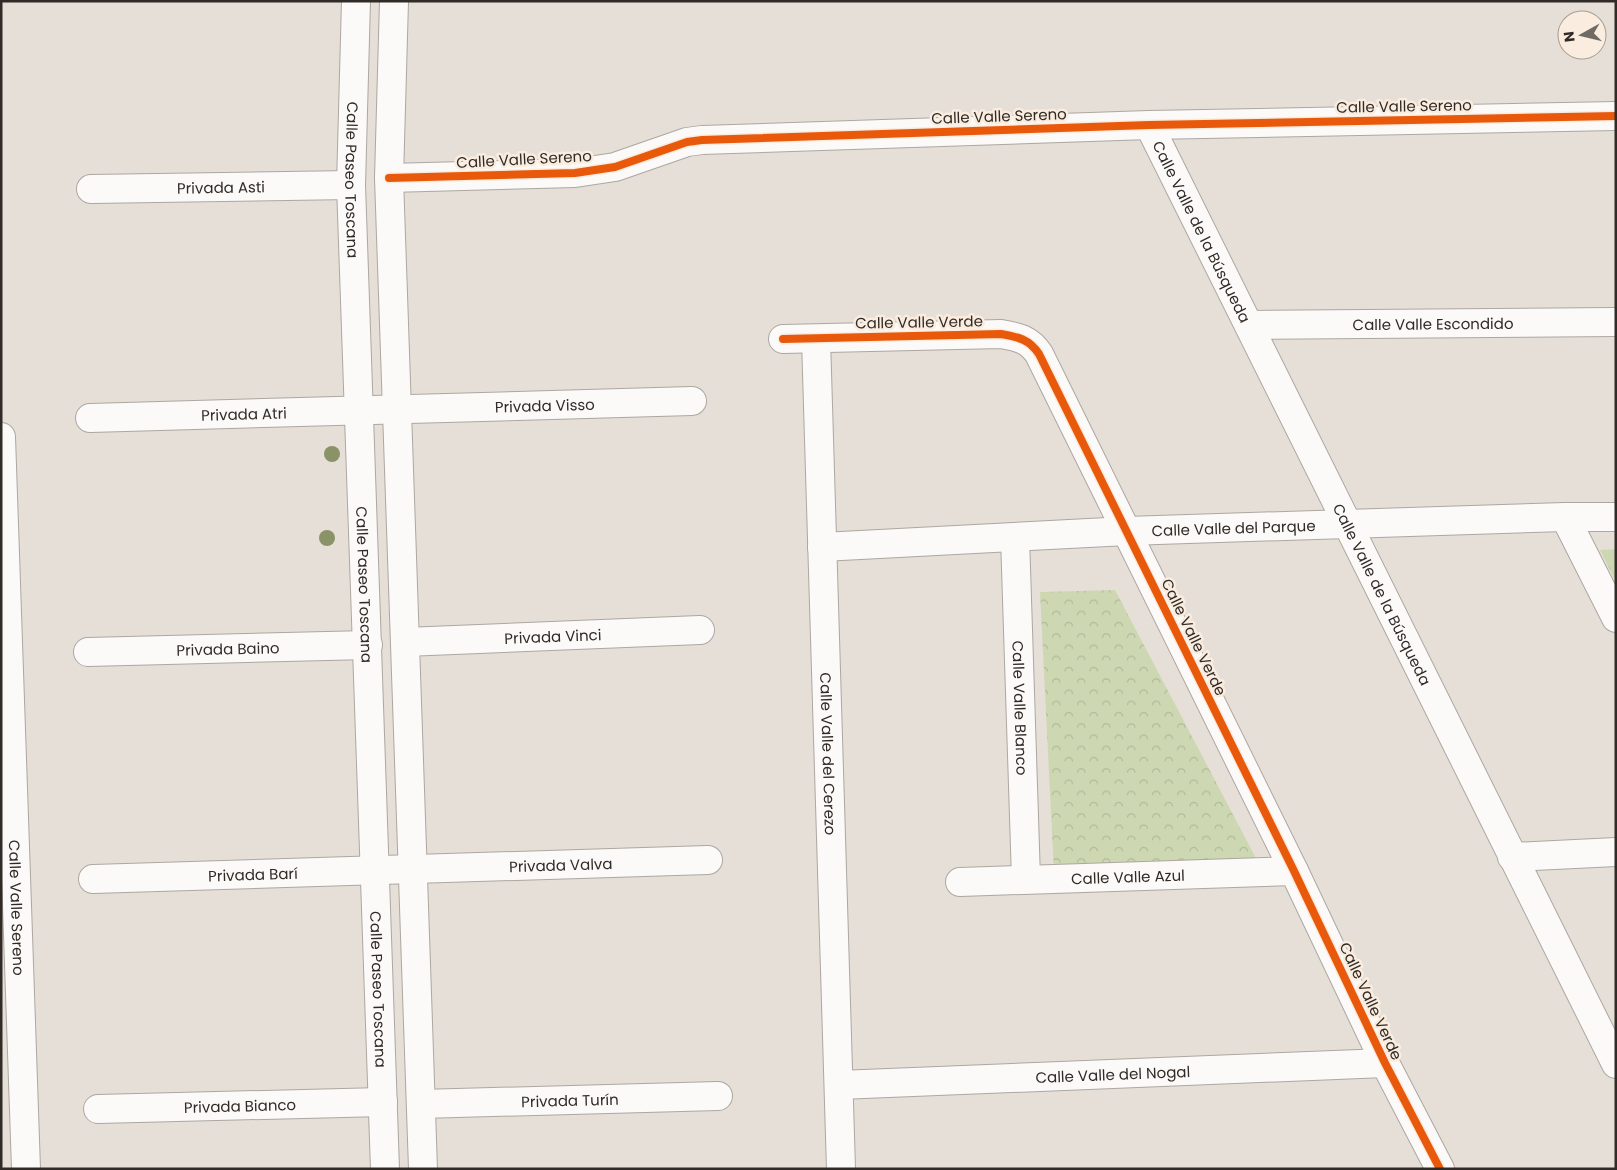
<svg xmlns="http://www.w3.org/2000/svg" width="1617" height="1170" font-family="Poppins,sans-serif">
<style>
.forest{fill:url(#forest-crowns)}
.lines{fill:none;stroke-linecap:round;stroke-linejoin:round}
.minor-casing{stroke:#aca7a1;stroke-width:30}
.tertiary-casing{stroke:#aca7a1;stroke-width:30}
.minor{stroke:#fbfaf9;stroke-width:28}
.tertiary{stroke:#fbfaf9;stroke-width:28}
.cycleway-casing{stroke:#faecde;stroke-width:11}
.cycleway{stroke:#e8590c;stroke-width:8}
.tree{fill:#8a9368}
.labels{text-anchor:middle;dominant-baseline:central;stroke-width:5;stroke-linejoin:round;paint-order:stroke}
.street-label{font-size:15px;fill:#302b26;stroke:#faecde}
</style>
<defs>
<pattern id="forest-crowns" width="20" height="18" patternUnits="userSpaceOnUse" patternTransform="scale(1.25)"><rect width="20" height="18" fill="#cdd8b2"/><path d="M2 6a3 3 0 1 1 6 0M12 15a3 3 0 1 1 6 0" fill="none" stroke="#b0ba99"/></pattern>
</defs>
<rect width="100%" height="100%" fill="#e6dfd7"/>
<g class="forest">
<path d="M1616 549V582L1600 550Z"/>
<path d="M1115 590 1260 866 1054 873 1040 592Z"/>
</g>
<g class="lines">
<defs>
<g id="minor">
<path id="s1" d="M1149 125 1616 1064"/>
<path d="M389 178 575 173 615 167 687 142 702 140 1149 125 1616 116"/>
<path id="s2" d="M91 189 351 185"/>
<path id="s3" d="M1249 325 1616 322"/>
<path d="M783 339 1001 334C1018 337 1029 339 1039 354L1294 871 1385 1063 1440 1169"/>
<path id="s4" d="M816 339 841 1169"/>
<path id="s5" d="M90 418 692 401"/>
<path id="s6" d="M1 437 26 1169"/>
<path d="M1565 517 1616 618"/>
<path id="s7" d="M1015 537 1026 879"/>
<path id="s8" d="M822 547 1127 531 1565 517H1616"/>
<path id="s9" d="M405 642 700 630"/>
<path id="s10" d="M88 652 368 645"/>
<path d="M1512 857 1616 852"/>
<path id="s11" d="M93 879 708 860"/>
<path id="s12" d="M960 882 1294 871"/>
<path id="s13" d="M839 1085 1385 1063"/>
<path id="s14" d="M421 1104 718 1096"/>
<path id="s15" d="M98 1109 383 1102"/>
</g>
<g id="tertiary">
<path id="s16" d="M356 1 351 185 385 1169"/>
<path d="M394 1 389 178 423 1169"/>
</g>
</defs>
<use href="#minor" class="minor-casing"/>
<use href="#tertiary" class="tertiary-casing"/>
<use href="#minor" class="minor"/>
<use href="#tertiary" class="tertiary"/>
<defs>
<g id="cycleway">
<path d="M389 178 575 173 615 167 687 142 702 140 1149 125 1616 116"/>
<path d="M783 339 1001 334C1018 337 1029 339 1039 354L1294 871 1385 1063 1440 1169"/>
</g>
</defs>
<use href="#cycleway" class="cycleway-casing"/>
<use href="#cycleway" class="cycleway"/>
</g>
<g class="tree">
<circle cx="332" cy="454" r="8"/>
<circle cx="327" cy="538" r="8"/>
</g>
<g class="labels">
<g class="street-label">
<text transform="translate(1404 106) rotate(-1)">Calle Valle Sereno</text>
<text transform="translate(999 116) rotate(-2)">Calle Valle Sereno</text>
<text transform="translate(524 159) rotate(-3)">Calle Valle Sereno</text>
<text stroke="none"><textPath href="#s16" startOffset="179">Calle Paseo Toscana</textPath></text>
<text stroke="none"><textPath href="#s2" startOffset="130">Privada Asti</textPath></text>
<text stroke="none"><textPath href="#s1" startOffset="119">Calle Valle de la Búsqueda</textPath></text>
<text transform="translate(919 322) rotate(-1)">Calle Valle Verde</text>
<text stroke="none"><textPath href="#s3" startOffset="184">Calle Valle Escondido</textPath></text>
<text stroke="none"><textPath href="#s5" startOffset="455">Privada Visso</textPath></text>
<text stroke="none"><textPath href="#s5" startOffset="154">Privada Atri</textPath></text>
<text stroke="none"><textPath href="#s8" startOffset="412">Calle Valle del Parque</textPath></text>
<text stroke="none"><textPath href="#s16" startOffset="584">Calle Paseo Toscana</textPath></text>
<text stroke="none"><textPath href="#s1" startOffset="524">Calle Valle de la Búsqueda</textPath></text>
<text stroke="none"><textPath href="#s9" startOffset="148">Privada Vinci</textPath></text>
<text transform="translate(1194 637) rotate(64)">Calle Valle Verde</text>
<text stroke="none"><textPath href="#s10" startOffset="140">Privada Baino</textPath></text>
<text stroke="none"><textPath href="#s7" startOffset="171">Calle Valle Blanco</textPath></text>
<text stroke="none"><textPath href="#s4" startOffset="415">Calle Valle del Cerezo</textPath></text>
<text stroke="none"><textPath href="#s11" startOffset="468">Privada Valva</textPath></text>
<text stroke="none"><textPath href="#s11" startOffset="160">Privada Barí</textPath></text>
<text stroke="none"><textPath href="#s12" startOffset="168">Calle Valle Azul</textPath></text>
<text stroke="none"><textPath href="#s6" startOffset="471">Calle Valle Sereno</textPath></text>
<text stroke="none"><textPath href="#s16" startOffset="989">Calle Paseo Toscana</textPath></text>
<text transform="translate(1371 1001) rotate(65)">Calle Valle Verde</text>
<text stroke="none"><textPath href="#s13" startOffset="274">Calle Valle del Nogal</textPath></text>
<text stroke="none"><textPath href="#s14" startOffset="149">Privada Turín</textPath></text>
<text stroke="none"><textPath href="#s15" startOffset="142">Privada Bianco</textPath></text>
</g>
</g>
<rect width="1617" height="1170" fill="none" stroke="#302b26" stroke-width="5"/>
<g transform="translate(1582 35) rotate(262)"><circle r="24" fill="#faecde" stroke="#a99f94"/>
<path d="M0-4L9 19L0 12L-9 19Z" fill="#706a64"/>
<text y="-8" font-size="14" font-weight="bold" text-anchor="middle" fill="#302b26">N</text>
</g>
</svg>
